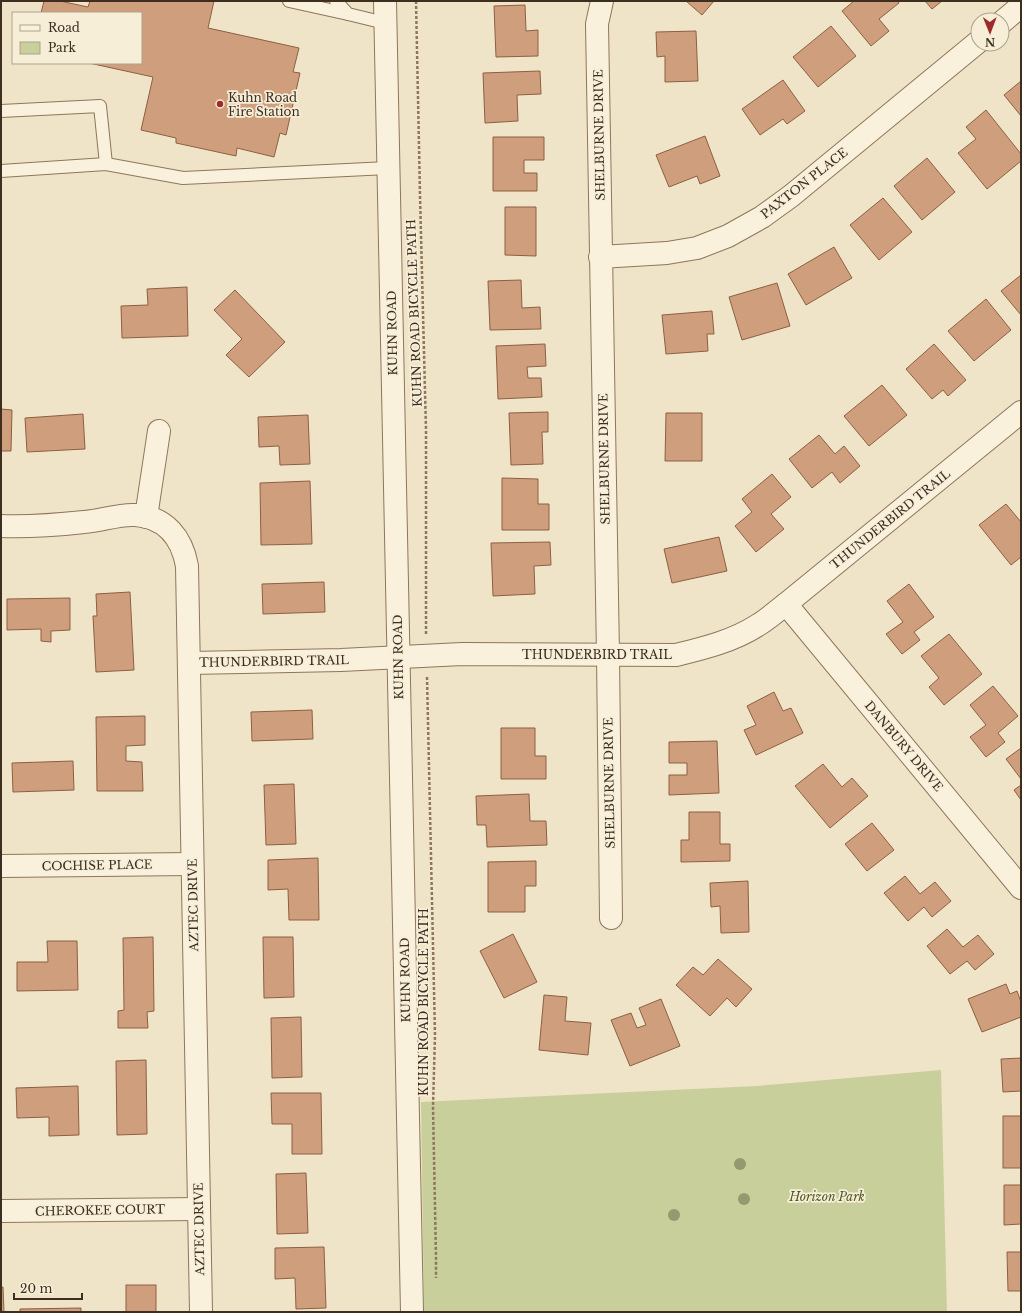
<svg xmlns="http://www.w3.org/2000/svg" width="1022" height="1313" font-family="'Libre Baskerville',serif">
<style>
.green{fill:#c9cf9b}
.building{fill:#cf9f7d;stroke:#8d5f41}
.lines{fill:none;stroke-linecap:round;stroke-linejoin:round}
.lane-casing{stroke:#8d765c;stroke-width:14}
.street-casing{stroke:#8d765c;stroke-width:24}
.path{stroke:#8d765c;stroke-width:2.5;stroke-dasharray:3 2;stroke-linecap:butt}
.lane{stroke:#faf1dc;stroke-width:12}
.street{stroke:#faf1dc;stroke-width:22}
.tree{fill:#96986f}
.poi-dot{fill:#9e2a2b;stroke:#f7eed8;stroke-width:1.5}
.labels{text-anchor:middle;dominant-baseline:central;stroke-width:3.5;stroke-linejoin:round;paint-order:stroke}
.poi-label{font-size:12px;fill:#3d2e20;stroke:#f7eed8;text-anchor:start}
.street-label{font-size:12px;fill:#3d2e20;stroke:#f7eed8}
.park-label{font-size:12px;font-style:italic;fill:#4d5a26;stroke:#f7eed8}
</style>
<rect width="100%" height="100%" fill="#f0e4c8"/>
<path class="green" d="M941 1070 947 1312H424L421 1102 757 1086Z"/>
<g class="building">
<path d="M44 1H60L88 7 90 1H214L208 28 299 48 293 72 300 73 286 135 280 133 274 157 237 148 236 156 176 143V138L141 130 153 77 89 63H141V13H41Z"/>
<path d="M686 1H714L702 15Z"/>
<path d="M854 1H898L899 3 879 19 889 31 871 46 842 11Z"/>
<path d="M925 1H942L932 9Z"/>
<path d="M525 5 526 31 538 30V56L496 57 494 6Z"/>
<path d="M831 26 856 56 818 87 793 57Z"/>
<path d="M696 31 698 81 665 82V56L657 57 656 32Z"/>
<path d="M540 71 541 94 517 95 518 121 485 123 483 73Z"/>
<path d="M783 80 805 111 787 124 783 119 760 135 742 109Z"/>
<path d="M1021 81V116L1004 95Z"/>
<path d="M986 110 1021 154V161L987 189 958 153 976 139 966 127Z"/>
<path d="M705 136 720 176 700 184 697 176 669 187 656 155Z"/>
<path d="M493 137H544V160H524V173H537V191H493Z"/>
<path d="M927 158 955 192 922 220 894 186Z"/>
<path d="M883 198 912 232 879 260 850 225Z"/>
<path d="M505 207H536V256L505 255Z"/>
<path d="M834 247 852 278 806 305 788 274Z"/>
<path d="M1021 275V315L1001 291Z"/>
<path d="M521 280 522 308 540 307 541 329 490 330 488 281Z"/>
<path d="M777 283 790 326 742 340 729 297Z"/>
<path d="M187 287 188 336 122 338 121 306 148 305 147 289Z"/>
<path d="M235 290 285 342 249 377 226 355 242 339 214 310Z"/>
<path d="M986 299 1011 330 974 361 948 331Z"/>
<path d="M712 311 714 334H707L708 351 666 354 662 315Z"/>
<path d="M545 344 546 366 527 367 528 378H541L542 397 498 399 496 346Z"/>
<path d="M934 344 966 380 948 396 943 390 932 399 906 369Z"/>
<path d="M882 385 907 415 869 446 844 416Z"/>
<path d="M1 409 12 410 11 451H1Z"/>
<path d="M548 412V432H542L543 464 511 465 509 413Z"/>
<path d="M666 413H702V461H665Z"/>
<path d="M83 414 85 449 27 452 25 418Z"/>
<path d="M308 415 310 464 280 465 279 446 259 447 258 417Z"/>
<path d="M819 435 835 454 844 446 860 466 840 483 832 472 812 488 789 459Z"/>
<path d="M772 474 791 497 771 514 784 529 756 552 735 526 752 512 742 499Z"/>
<path d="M502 478 538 479V504H549V530H502Z"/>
<path d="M310 481 312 544 261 545 260 483Z"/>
<path d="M1006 504 1021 522V557L1011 565 979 525Z"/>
<path d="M719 537 727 571 672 583 664 549Z"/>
<path d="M550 542 551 565 534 566 535 594 493 596 491 543Z"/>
<path d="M324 582 325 612 263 614 262 584Z"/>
<path d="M909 584 934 617 914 632 920 640 902 654 886 634 903 622 887 601Z"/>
<path d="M130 592 134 670 96 672 93 616H97L96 594Z"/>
<path d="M70 598V630L51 631V642L41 641V629L7 630V599Z"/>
<path d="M949 634 982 674 944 705 929 687 939 678 921 656Z"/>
<path d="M993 686 1018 716 998 733 1005 742 986 757 970 737 986 725 970 705Z"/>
<path d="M774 692 783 711 791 708 803 733 756 755 744 730 756 725 747 706Z"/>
<path d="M312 710 313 739 252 741 251 712Z"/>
<path d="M145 716V745L126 746V761L142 762 143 791H97L96 717Z"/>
<path d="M501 728H535V756H546V779H501Z"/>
<path d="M717 741 719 793 669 795V775H687V763H669V742Z"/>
<path d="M1021 748V779L1006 759Z"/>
<path d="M73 761 74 790 13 792 12 763Z"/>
<path d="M823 764 842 787 852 778 868 796 830 828 795 786Z"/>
<path d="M294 784 296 844 266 845 264 785Z"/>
<path d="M1021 785V800L1014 790Z"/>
<path d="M529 794 530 821H546L547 845 487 847 486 825H477L476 796Z"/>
<path d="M689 812H720V844H730V861L681 862V840H689Z"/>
<path d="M872 823 894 850 867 871 845 844Z"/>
<path d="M318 858 319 920H289L288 889 268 890V860Z"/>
<path d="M536 861V886H525V912H488V862Z"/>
<path d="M905 876 920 894 935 882 951 901 932 917 924 907 908 921 884 893Z"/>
<path d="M748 881 749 932 721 933 720 906 711 907 710 883Z"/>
<path d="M947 929 963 947 978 935 994 954 975 970 967 961 950 974 927 946Z"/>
<path d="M513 934 537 982 504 998 480 951Z"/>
<path d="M153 937 154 1011 147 1012 148 1028H118V1011L124 1010 123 938Z"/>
<path d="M263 937H293L294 997 264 998Z"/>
<path d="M47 941H77L78 990 17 991V962H48Z"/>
<path d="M718 959 752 989 736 1007 727 998 710 1016 676 985 693 967 703 975Z"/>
<path d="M1006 984 1010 994 1017 991 1021 1002V1017L982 1032 968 999Z"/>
<path d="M544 995 567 997 565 1021 591 1023 588 1055 539 1050Z"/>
<path d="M661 999 680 1046 630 1066 611 1020 631 1013 637 1028 646 1025 639 1008Z"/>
<path d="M301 1017 302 1077 272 1078 271 1018Z"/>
<path d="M1021 1058V1091L1003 1092 1001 1059Z"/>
<path d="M146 1060 147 1134 117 1135 116 1061Z"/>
<path d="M78 1086 79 1135 49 1136V1117L17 1118 16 1088Z"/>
<path d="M271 1093H321L322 1154H292V1124H272Z"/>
<rect x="1003" y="1116" width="18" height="52"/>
<path d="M306 1173 308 1233 277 1234 276 1174Z"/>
<path d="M1004 1185H1021V1224L1004 1225Z"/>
<path d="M324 1247 326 1308 296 1309 295 1278 275 1279V1248Z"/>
<path d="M1007 1252H1021V1291H1008Z"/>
<rect x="126" y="1285" width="30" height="27"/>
<path d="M1 1287H3L4 1312H1Z"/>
<path d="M81 1308V1312H20V1309Z"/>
</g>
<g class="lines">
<defs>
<g id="lane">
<path d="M289 1 348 14"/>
<path d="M336 1 348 14 385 23"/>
<path d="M1 111 100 106 106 164"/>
<path d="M1 171 106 164 183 178 388 168"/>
</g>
<g id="street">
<path d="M385 1 412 1312"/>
<path d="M602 1 597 24 608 654 611 918"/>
<path d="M1002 22 1021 6"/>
<path d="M600 257 667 253 697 248 728 236 762 217 791 196 978 42"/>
<path d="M146 517 159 431"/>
<path d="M1 526C29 527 56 525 84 522 101 521 118 514 135 515 166 517 182 538 187 566L201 1312"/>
<path d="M786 604 1021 888"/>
<path d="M189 663 341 660 462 654 676 655C705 648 733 641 758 625 768 619 777 611 786 604L1021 412"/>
<path d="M1 866 192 864"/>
<path d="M1 1211 199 1209"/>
</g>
</defs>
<use href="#lane" class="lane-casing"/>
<use href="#street" class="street-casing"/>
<g class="path">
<path d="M416 1 420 195 426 430V634"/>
<path d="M427 677 435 1035 433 1107 436 1257V1278"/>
</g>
<use href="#lane" class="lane"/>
<use href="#street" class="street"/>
</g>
<g class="tree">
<circle cx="740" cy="1164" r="6"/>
<circle cx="744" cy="1199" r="6"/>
<circle cx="674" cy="1215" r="6"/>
</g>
<circle class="poi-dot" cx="220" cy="104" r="4"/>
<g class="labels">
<g class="poi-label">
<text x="228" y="97">Kuhn Road<tspan x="228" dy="14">Fire Station</tspan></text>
</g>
<g class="street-label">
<text transform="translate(599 135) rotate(-91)">SHELBURNE DRIVE</text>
<text transform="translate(804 183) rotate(-38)">PAXTON PLACE</text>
<text transform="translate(414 313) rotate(-92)">KUHN ROAD BICYCLE PATH</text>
<text transform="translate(392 333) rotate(-91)">KUHN ROAD</text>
<text transform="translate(604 459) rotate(-91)">SHELBURNE DRIVE</text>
<text transform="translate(890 519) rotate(-39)">THUNDERBIRD TRAIL</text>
<text x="597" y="654">THUNDERBIRD TRAIL</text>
<text transform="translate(398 657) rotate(-91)">KUHN ROAD</text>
<text transform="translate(274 661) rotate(-1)">THUNDERBIRD TRAIL</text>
<text transform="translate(904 746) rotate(50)">DANBURY DRIVE</text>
<text transform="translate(609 783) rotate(-91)">SHELBURNE DRIVE</text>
<text transform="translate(97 865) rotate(-1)">COCHISE PLACE</text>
<text transform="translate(193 905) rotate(-91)">AZTEC DRIVE</text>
<text transform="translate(405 980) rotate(-91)">KUHN ROAD</text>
<text transform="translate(423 1002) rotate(-90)">KUHN ROAD BICYCLE PATH</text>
<text transform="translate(100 1210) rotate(-1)">CHEROKEE COURT</text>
<text transform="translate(199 1229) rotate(-91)">AZTEC DRIVE</text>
</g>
<g class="park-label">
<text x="827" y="1196">Horizon Park</text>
</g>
</g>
<rect width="1022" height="1313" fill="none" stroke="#3d2e20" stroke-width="4"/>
<rect x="12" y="12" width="130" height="52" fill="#f7eed8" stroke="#ada18e"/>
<rect x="20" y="25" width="20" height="6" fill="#faf1dc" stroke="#ada18e"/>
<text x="48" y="32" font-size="12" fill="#3d2e20">Road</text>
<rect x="20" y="42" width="20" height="12" fill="#c9cf9b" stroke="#ada18e"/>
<text x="48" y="52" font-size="12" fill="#3d2e20">Park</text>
<g transform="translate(990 32) rotate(179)"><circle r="19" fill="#f7eed8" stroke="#ada18e"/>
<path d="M0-3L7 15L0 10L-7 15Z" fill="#9e2a2b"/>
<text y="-6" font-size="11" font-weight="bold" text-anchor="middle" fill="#3d2e20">N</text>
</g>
<path d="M14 1293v6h68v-6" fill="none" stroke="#3d2e20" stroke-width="2"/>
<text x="20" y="1293" font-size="12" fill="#3d2e20" stroke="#f7eed8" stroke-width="3" paint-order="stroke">20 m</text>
</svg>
